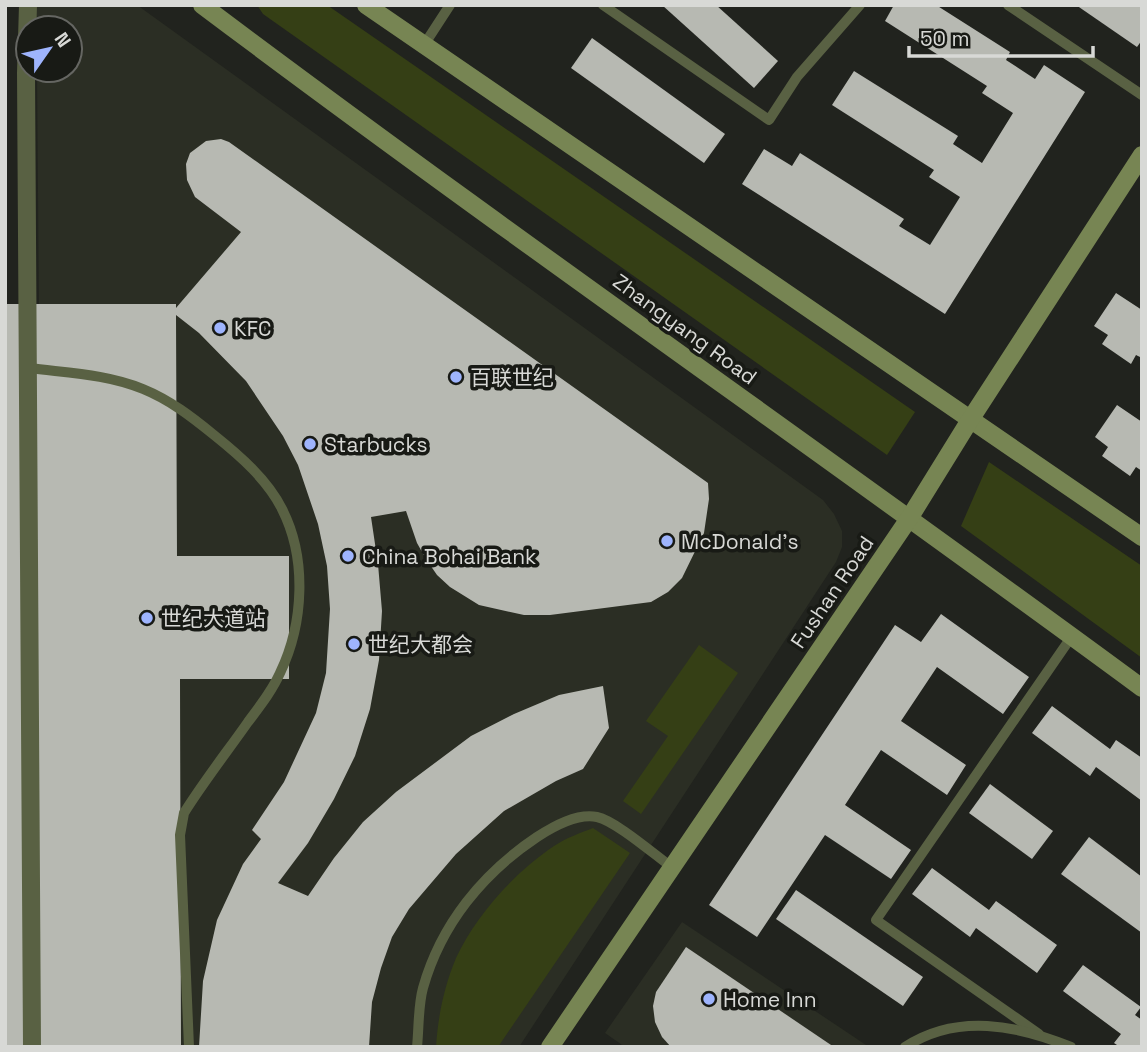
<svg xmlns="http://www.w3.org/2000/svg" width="1147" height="1052" font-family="'Space Grotesk','Noto Sans SC',sans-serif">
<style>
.built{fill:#2b2e24}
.green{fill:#353f15}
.building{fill:#b7b9b2}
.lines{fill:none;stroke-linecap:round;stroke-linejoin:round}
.lane{stroke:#596143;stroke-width:10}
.street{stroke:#596143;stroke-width:18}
.secondary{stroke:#778553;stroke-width:18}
.poi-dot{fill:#9eb4fd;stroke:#181a15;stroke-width:2.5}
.labels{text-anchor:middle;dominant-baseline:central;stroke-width:7;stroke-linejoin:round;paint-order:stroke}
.poi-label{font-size:21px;fill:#d8d9d6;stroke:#181a15;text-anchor:start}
.street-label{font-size:21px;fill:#d8d9d6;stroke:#181a15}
</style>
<rect width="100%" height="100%" fill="#21231e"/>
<g class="built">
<path d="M36 5H137L823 500 834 514 842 531V547L836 562 519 1047H45L37 70H70V28H36Z"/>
<path d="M682 922 869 1047H625L605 1033Z"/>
</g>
<g class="green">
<path d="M257 5H327L915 412 887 455 263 14Z"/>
<path d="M989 462 1142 566V658L961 526Z"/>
<path d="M699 645 738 673 641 814 623 801 668 736 646 721Z"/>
<path d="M593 828 630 853 498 1047H436C438 1016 444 987 456 958 476 915 515 872 554 846 566 838 580 833 593 828Z"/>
</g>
<g class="building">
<path d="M662 5H716L778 61 754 88Z"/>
<path d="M894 5H936L1010 52 1006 60 1035 79 1044 65 1085 92 945 314 742 184 764 149 792 166 800 153 904 219 899 226 930 245 960 197 929 177 934 170 832 105 854 71 958 136 953 144 982 163 1013 113 982 93 987 86 885 21Z"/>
<path d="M1076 5H1142V40L1137 47Z"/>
<path d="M592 38 725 134 704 163 571 68Z"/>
<path d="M221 139 229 142 708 483 709 499 704 533 682 578 668 592 651 602 550 615H524L479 605 450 587 437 575 426 559 417 543 406 511 371 517 378 564 382 611 379 660 370 709 355 756 334 799 308 843 278 883 308 896 334 858 363 822 396 792 471 736 514 714 559 695 603 686 609 728 583 769 556 781 504 811 456 854 409 909 392 937 381 968 372 1002 369 1047H199L203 981 217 920 243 864 261 839 252 830 284 782 316 713 326 673 330 609 327 566 318 524 298 465 283 436 246 381 199 333 176 315 177 556H289V679H180L181 1047H5V304H176V308L241 232 195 197 187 180 186 164 190 153 206 141Z"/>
<path d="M1116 293 1142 310V358L1136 355 1131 364 1102 344 1108 335 1094 326Z"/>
<path d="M1117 405 1142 422V471L1136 467 1130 476 1102 456 1108 447 1095 437Z"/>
<path d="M941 614 1029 677 1003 714 937 667 901 721 966 765 947 795 881 750 845 805 911 850 891 879 825 835 757 937 709 905 895 625 921 642Z"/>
<path d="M1052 706 1110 749 1116 740 1142 758V801L1096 767 1090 776 1032 733Z"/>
<path d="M990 784 1053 831 1032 859 969 813Z"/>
<path d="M1089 837 1142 877V933L1061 874Z"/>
<path d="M932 868 989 910 996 901 1057 945 1037 973 976 928 970 937 912 894Z"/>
<path d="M796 890 923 977 903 1006 776 919Z"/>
<path d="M686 947 834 1047H671L662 1037 655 1022 653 1006 656 992Z"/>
<path d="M1083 965 1141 1007 1135 1015 1142 1020V1047H1120L1114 1043 1121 1034 1063 991Z"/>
</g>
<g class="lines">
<g class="lane">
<path d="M603 5 769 120 797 77 860 5"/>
<path d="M1008 5 1142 95"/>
<path d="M424 45 450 5"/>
<path d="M29 368C67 373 107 374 143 389 170 400 192 417 214 435 239 455 268 480 282 509 307 558 304 623 280 673 272 691 260 706 248 722 227 752 204 781 184 813L180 835 189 1047"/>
<path d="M1039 1034 876 920 1072 636"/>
<path d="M417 1047C419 1028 418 1006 423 988 441 924 483 873 537 837 554 826 577 813 597 817 616 821 656 856 673 868"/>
<path d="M905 1047C957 1013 1017 1025 1071 1047"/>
</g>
<path class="street" d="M28 5 26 73 32 1047"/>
<g class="secondary">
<path d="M202 5C512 238 830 458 1142 688"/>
<path d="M366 5 1142 537"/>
<path d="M550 1047 910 517 970 420 1142 155"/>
</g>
</g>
<g class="poi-dot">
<circle cx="220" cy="328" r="7"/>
<circle cx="456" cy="377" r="7"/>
<circle cx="310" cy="444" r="7"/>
<circle cx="667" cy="541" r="7"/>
<circle cx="348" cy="556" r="7"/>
<circle cx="147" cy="618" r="7"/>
<circle cx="354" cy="644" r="7"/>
<circle cx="709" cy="999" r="7"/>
</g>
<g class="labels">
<g class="poi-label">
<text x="234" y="328">KFC</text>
<text x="470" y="377">百联世纪</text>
<text x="324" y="444">Starbucks</text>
<text x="681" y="541">McDonald's</text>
<text x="362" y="556">China Bohai Bank</text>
<text x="161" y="618">世纪大道站</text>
<text x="368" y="644">世纪大都会</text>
<text x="723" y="999">Home Inn</text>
</g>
<g class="street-label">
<text transform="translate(685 329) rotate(36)">Zhangyang Road</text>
<text transform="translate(832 592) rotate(-56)">Fushan Road</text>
</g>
</g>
<rect width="1147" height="1052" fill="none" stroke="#d8d9d6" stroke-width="14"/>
<g transform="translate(49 49) rotate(56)"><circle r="33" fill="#181a15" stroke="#656662" stroke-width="2"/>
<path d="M0-5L12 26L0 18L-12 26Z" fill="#9eb4fd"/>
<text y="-10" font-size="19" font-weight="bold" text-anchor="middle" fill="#d8d9d6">N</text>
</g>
<path d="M909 46v10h184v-10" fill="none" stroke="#d8d9d6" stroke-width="3.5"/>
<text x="920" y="46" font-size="21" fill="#d8d9d6" stroke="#181a15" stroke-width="5" paint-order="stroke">50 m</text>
</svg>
